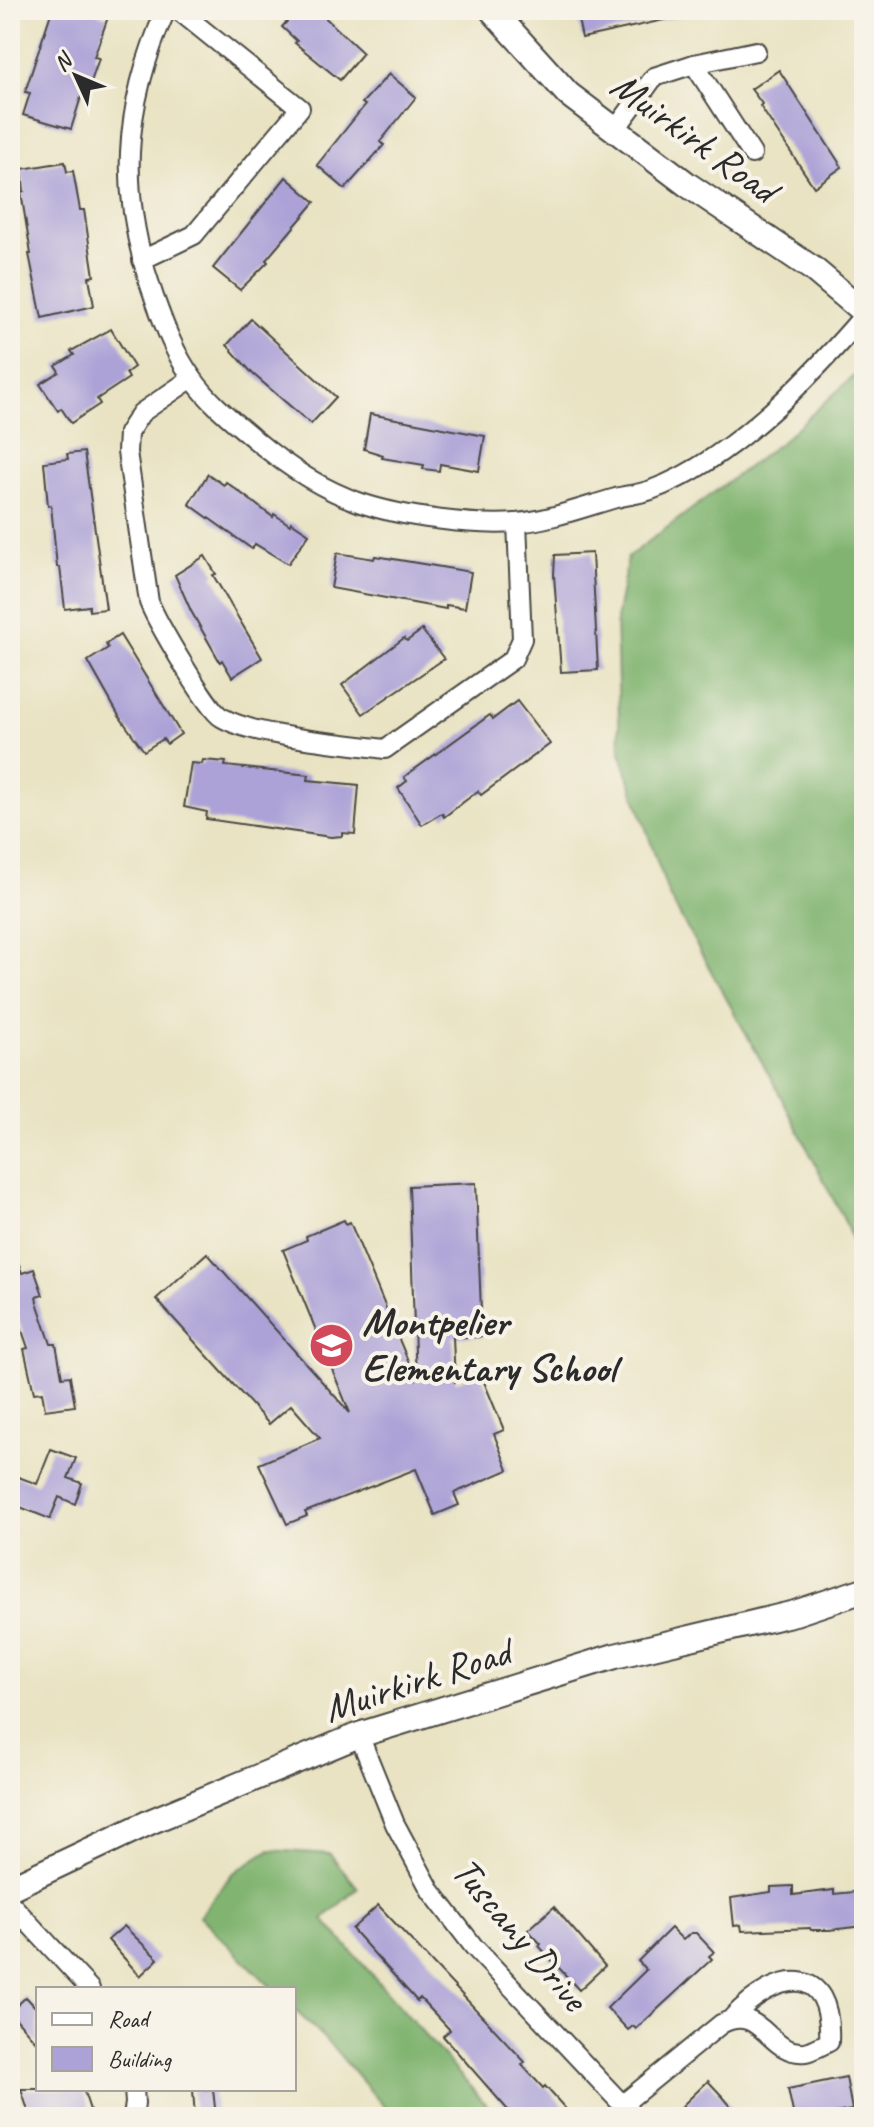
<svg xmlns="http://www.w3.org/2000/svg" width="874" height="2127" font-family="Caveat,sans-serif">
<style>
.forest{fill:#80b470;stroke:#56704e;stroke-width:2}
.building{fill:#aca2d7}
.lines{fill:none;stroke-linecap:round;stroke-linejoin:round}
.minor-casing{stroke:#484742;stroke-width:22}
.secondary-casing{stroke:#484742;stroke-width:28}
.minor{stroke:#fff;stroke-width:18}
.secondary{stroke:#fff;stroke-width:24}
.labels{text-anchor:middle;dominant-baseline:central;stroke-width:8;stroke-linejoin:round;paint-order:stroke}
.street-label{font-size:40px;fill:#2b2b2b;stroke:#f7f3e8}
.poi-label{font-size:40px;font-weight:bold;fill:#2b2b2b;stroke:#f7f3e8;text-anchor:start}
</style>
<rect width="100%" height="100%" fill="#f7f3e8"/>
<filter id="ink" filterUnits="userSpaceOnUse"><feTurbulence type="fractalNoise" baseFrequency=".0125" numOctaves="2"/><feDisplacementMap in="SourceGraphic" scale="16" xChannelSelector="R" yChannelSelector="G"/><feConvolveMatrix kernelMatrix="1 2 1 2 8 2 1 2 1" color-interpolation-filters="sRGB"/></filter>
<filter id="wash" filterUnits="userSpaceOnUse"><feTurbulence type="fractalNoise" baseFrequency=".006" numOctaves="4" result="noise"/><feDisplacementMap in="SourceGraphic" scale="32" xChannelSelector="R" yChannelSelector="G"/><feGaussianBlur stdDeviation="1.8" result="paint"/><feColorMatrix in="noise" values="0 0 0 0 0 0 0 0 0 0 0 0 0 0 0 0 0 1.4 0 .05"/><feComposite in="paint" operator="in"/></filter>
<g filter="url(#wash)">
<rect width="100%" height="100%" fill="#e9e3c3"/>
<g class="forest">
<path d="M854 376 864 381V1272L844 1220 777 1089 669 896 620 752 616 619 628 557 781 442Z"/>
<path d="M269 1850 330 1854 358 1888 323 1919 497 2117H393L332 2046 294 2009V1989H273L199 1916 232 1874Z"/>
</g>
<g id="blocks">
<g class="building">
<path d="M52 10H89L108 17 94 57 99 58 91 82 86 81 71 129 23 115 30 93 25 92Z"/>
<path d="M297 10H317L363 53 340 80 295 43 297 41 282 27Z"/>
<path d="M576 10H682V16L582 38Z"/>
<path d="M779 70 842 167 814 187 760 106 762 104 751 89Z"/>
<path d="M389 74 416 97 380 142 384 145 345 189 317 165 365 105 362 103Z"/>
<path d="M65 162 67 172 73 171 80 210H84L94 276 89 277 94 306 42 318 29 254H31L21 192 24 191 22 169Z"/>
<path d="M286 177 315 202 266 260 268 262 240 290 213 268Z"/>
<path d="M251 319 336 397 311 424 253 374 227 345Z"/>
<path d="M111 329 134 367 126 373 129 378 97 399 100 404 71 423 61 408 58 411 40 384 59 372 56 366 74 355 71 351Z"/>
<path d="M370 414 485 436 479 471 440 464 439 471 423 469 424 465 382 458 383 455 364 449Z"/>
<path d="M84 452 106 609 89 611V606L65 609 60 567H57L51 505 48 506 44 462 68 459 67 454Z"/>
<path d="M208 474 224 485 226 482 273 517 274 514 290 525 291 522 309 534 288 564 255 544 252 549 189 504Z"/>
<path d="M337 553 374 559 375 556 471 572 465 608 446 605V609L331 588Z"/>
<path d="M592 553 598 670 561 672 554 575 555 555Z"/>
<path d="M205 556 216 574 213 575 262 658 232 677 222 660 220 662 191 611 175 575Z"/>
<path d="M422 630 444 659 363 714 342 685 404 638 407 641Z"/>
<path d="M120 635 181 734 167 744 163 739 144 751 119 716 88 661 108 648 106 644Z"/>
<path d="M517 701 550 744 481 795 478 791 444 817 442 813 422 825 398 788 407 781 404 777 490 715 493 719Z"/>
<path d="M203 760 226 762 225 766 309 775 308 780 359 785 355 834 342 833V836L331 837 206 819 207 812 184 807 191 763 202 764Z"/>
<path d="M476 1183 482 1337H453L455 1382 480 1372 504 1430 494 1434 508 1470 454 1493 459 1505 435 1515 416 1469 305 1512 307 1516 287 1524 259 1464 320 1438 291 1405 269 1424 156 1299 207 1253 350 1413 283 1250 307 1240 306 1236 344 1220 346 1224 350 1222 416 1380 409 1186Z"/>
<path d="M10 1245H12L22 1273 34 1269 43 1295 36 1297 37 1302 51 1344H56L62 1377 70 1376 75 1406 45 1410 42 1392 34 1393 24 1349 28 1348 10 1295Z"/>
<path d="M51 1449 76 1458 68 1478 82 1483 75 1504 59 1497 50 1519 10 1503V1493L16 1476 37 1484Z"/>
<path d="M793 1886V1895L834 1890V1894L864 1891V1926L829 1930H811L810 1928 742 1931 741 1925 734 1926 731 1898 771 1892V1887Z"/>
<path d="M378 1905 525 2062 522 2065 543 2088 545 2086 573 2117H514L443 2036 450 2030 420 1998 417 2001 352 1929Z"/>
<path d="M554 1907 605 1966 579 1990 539 1946 541 1944 528 1930Z"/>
<path d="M124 1926 158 1959 140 1976 108 1940Z"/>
<path d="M671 1928 683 1940 691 1933H696L714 1952 709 1956 712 1959 636 2029 633 2026 628 2030 607 2008 646 1970 638 1961Z"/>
<path d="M26 1997 38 2010V2044L10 2012Z"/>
<path d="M846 2077 852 2110 834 2113V2117H794L788 2089Z"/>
<path d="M708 2081 723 2097 740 2117H692L682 2106Z"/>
<path d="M21 2089H83L91 2113 77 2117H30Z"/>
<path d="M213 2089 216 2117H195L193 2090Z"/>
</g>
</g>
</g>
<g filter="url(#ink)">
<use href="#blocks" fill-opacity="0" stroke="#484742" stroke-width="2"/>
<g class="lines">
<defs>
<g id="minor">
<path d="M166 10C122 109 118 195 154 297 164 325 175 355 193 379 209 402 232 420 253 438 286 466 320 489 361 503 402 517 473 526 516 523 550 520 584 507 616 498 628 495 640 494 651 490 729 462 811 377 864 315"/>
<path d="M694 64 756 51"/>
<path d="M615 130 654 77 694 64 752 154"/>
<path d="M142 260 194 235 300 108 178 10"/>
<path d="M192 378 141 413 128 433 127 452 149 602C156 620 207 709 221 717 254 737 343 743 385 749L513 659 522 639 517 523"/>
<path d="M359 1735 395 1824 431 1891 474 1947 634 2117"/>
<path d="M10 1903 90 1989"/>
<path d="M623 2104 721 2024C762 2002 768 2056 805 2052 812 2051 822 2045 829 2042 833 1961 776 1971 733 2017"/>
<path d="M133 2117 135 2103 134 2089"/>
</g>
<g id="secondary">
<path d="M492 10 568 94 688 185 813 269 864 312"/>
<path d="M10 1888 152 1821 359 1735 615 1656 795 1613 864 1590"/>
</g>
</defs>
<use href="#minor" class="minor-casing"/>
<use href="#secondary" class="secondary-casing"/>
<use href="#minor" class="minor"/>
<use href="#secondary" class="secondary"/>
</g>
</g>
<defs>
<symbol id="school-disc" viewBox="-11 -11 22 22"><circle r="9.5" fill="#d1495b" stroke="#f7f3e8"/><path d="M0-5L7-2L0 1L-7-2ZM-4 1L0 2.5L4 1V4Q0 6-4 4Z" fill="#fff"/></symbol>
</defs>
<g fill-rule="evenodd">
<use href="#school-disc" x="306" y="1320" width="51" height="51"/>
</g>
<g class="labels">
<g class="street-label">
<text transform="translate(694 137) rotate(36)">Muirkirk Road</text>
<text transform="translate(417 1680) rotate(-18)">Muirkirk Road</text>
<text transform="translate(520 1934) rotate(50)">Tuscany Drive</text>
</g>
<g class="poi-label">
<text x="362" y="1322">Montpelier<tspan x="362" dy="46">Elementary School</tspan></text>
</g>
</g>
<rect width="874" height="2127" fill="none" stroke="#f7f3e8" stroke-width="40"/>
<rect x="36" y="1987" width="260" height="104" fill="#f7f3e8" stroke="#a5a39c" stroke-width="2"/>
<rect x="52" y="2013" width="40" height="12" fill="#ffffff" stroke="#a5a39c" stroke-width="2"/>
<text x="108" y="2027" font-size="24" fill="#2b2b2b">Road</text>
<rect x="52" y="2047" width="40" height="24" fill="#aca2d7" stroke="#a5a39c" stroke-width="2"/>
<text x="108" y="2067" font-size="24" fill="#2b2b2b">Building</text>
<g transform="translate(76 76) rotate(314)" stroke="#f7f3e8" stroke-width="6" paint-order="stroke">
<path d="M0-6L14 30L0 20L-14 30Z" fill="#2b2b2b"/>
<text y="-12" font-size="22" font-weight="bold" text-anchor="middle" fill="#2b2b2b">N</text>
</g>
</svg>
